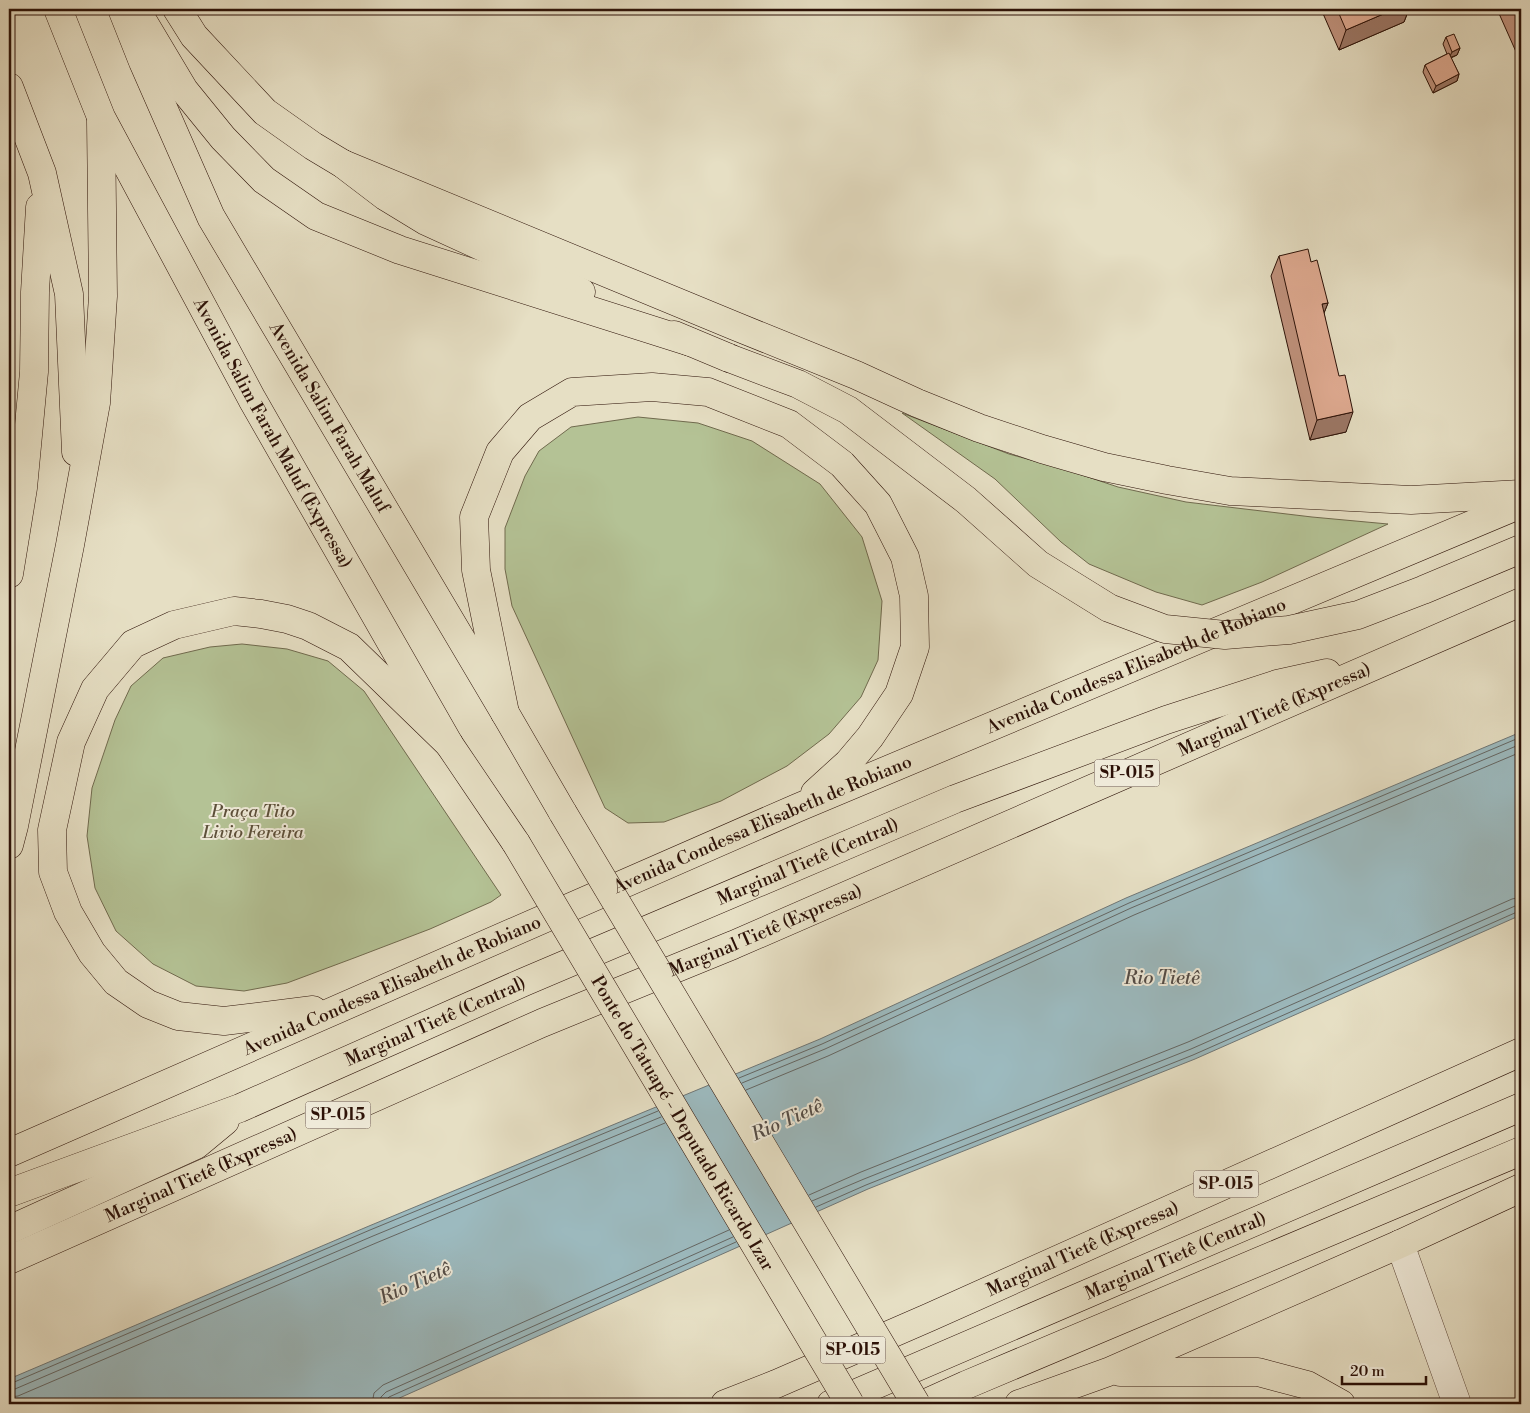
<svg xmlns="http://www.w3.org/2000/svg" width="1530" height="1413" font-family="'Libre Bodoni',serif">
<style>
.green{fill:#b4c295;stroke:#706a4e}
.water{fill:#9cbabf;stroke:#6f7675}
.lines{fill:none;stroke-linecap:round;stroke-linejoin:round}
.shore{stroke:#646663;stroke-width:1}
.minor-casing{stroke:#5a4436;stroke-width:29}
.highway-casing{stroke:#2c1107;stroke-width:29}
.minor{stroke:#efead9;stroke-width:28}
.highway{stroke:#e6dfc4;stroke-width:28}
.highway-bridge-casing{stroke:#2c1107;stroke-width:29;stroke-linecap:butt}
.highway-bridge{stroke:#e6dfc4;stroke-width:28}
.wall{fill:#c0927d;stroke:#2c1107}
.shaded-wall{fill:#9c7766;stroke:#2c1107}
.building{fill:#dfaa91;stroke:#2c1107}
.labels{text-anchor:middle;dominant-baseline:central;stroke-width:4;stroke-linejoin:round;paint-order:stroke}
.shield{fill:#efead9;stroke:#665246;stroke-width:1}
.shield-label{font-size:16px;font-weight:bold;fill:#2c1107}
.street-label{font-size:18px;fill:#2c1107;stroke:#efead9}
.park-label{font-size:18px;font-style:italic;fill:#5c4f39;stroke:#efead9}
.water-label{font-size:19px;font-style:italic;fill:#534c47;stroke:#efead9}
</style>
<rect width="100%" height="100%" fill="#e6dfc4"/>
<filter id="stains"><feTurbulence type="fractalNoise" baseFrequency=".004" numOctaves="4"/><feColorMatrix values="0 0 0 0 .2 0 0 0 0 .09 0 0 0 0 .02 0 0 0 .5 -.17"/></filter>
<radialGradient id="worn" r=".72"><stop offset=".6" stop-color="#630" stop-opacity="0"/><stop offset="1" stop-color="#630" stop-opacity=".3"/></radialGradient>
<g class="green">
<path d="M902 413 1009 454 1067 470 1118 487 1186 502 1312 517 1388 524 1262 582 1202 605 1156 592 1089 564 1061 542 995 479Z"/>
<path d="M638 417 698 423 752 441 820 484 862 537 882 601 878 660 861 697 829 734 787 766 721 801 664 822 628 823 605 808 512 606 505 569V528L525 476 539 451 571 427Z"/>
<path d="M242 644 287 649 328 661 364 691 501 895 491 902 430 929 354 958 287 983 244 991 196 986 153 964 116 931 95 888 87 836 92 788 115 720 131 686 163 658 210 647Z"/>
</g>
<path class="water" d="M1521 732V915L1195 1059 868 1189 386 1404H9V1379L369 1226 820 1039 1126 898Z"/>
<g class="lines">
<g class="shore">
<path d="M739 1078 822 1044 1129 903 1521 737"/>
<path d="M742 1083 825 1049 1131 908 1521 744"/>
<path d="M746 1090 828 1056 1134 915 1521 752"/>
<path d="M809 1195 861 1172 1188 1042 1512 899 1521 897"/>
<path d="M812 1201 864 1179 1191 1049 1515 906 1521 905"/>
<path d="M816 1207 866 1185 1193 1055 1517 912 1521 911"/>
<path d="M9 1383H12L370 1230 658 1111"/>
<path d="M9 1390 15 1389 373 1236 661 1117"/>
<path d="M9 1397 18 1396 376 1243 665 1123"/>
<path d="M372 1404 374 1393 383 1385 729 1230"/>
<path d="M379 1404 381 1397 386 1392 733 1237"/>
<path d="M385 1404 386 1400 389 1397 736 1242"/>
</g>
<defs>
<path id="minor" d="M1400 1244 1457 1404"/>
<g id="highway">
<path id="s1" d="M58 9 101 117 252 399 449 744 516 843"/>
<path id="s2" d="M122 9 143 62 211 217 505 713 563 813"/>
<path d="M177 9 194 36 265 112 313 146 343 164 385 196 426 221 581 292"/>
<path d="M138 13 184 90 223 138 264 180 316 216 400 250 690 342"/>
<path d="M9 87 42 173 69 294 76 452"/>
<path d="M343 164 735 326 856 375 917 403 979 428 1042 449 1104 467 1167 480 1230 491 1411 500 1521 494"/>
<path d="M674 335 729 358"/>
<path d="M9 574 23 488 34 372 35 292 40 207"/>
<path d="M505 713 476 570 474 517 500 452 530 417 572 392 652 387 708 392 789 424 842 464 878 504 905 557 914 596 915 647 899 694 870 737 848 763 815 793"/>
<path d="M9 845 14 826 70 545 96 403 103 296 101 121"/>
<path d="M313 1010 224 1021 178 1016 148 1004 116 982 92 953 68 912 53 872 52 830 71 742 95 689 133 644 174 625 234 611 261 614 287 619 308 626 349 647 449 744"/>
<path id="s3" d="M9 1153 797 808 1521 504"/>
<path id="s4" d="M9 1193 240 1108 524 982 955 799 1166 720 1277 684 1327 673"/>
<path d="M9 1230 196 1145 225 1121"/>
<path id="s5" d="M9 1260 542 1023 733 945 1521 602"/>
<path d="M1120 1372H1258L1307 1385 1341 1404"/>
<path id="s6" d="M725 1404 776 1384 930 1317 1521 1052"/>
<path id="s7" d="M831 1404 1521 1107"/>
<path d="M924 1404 966 1385 1521 1151"/>
<path d="M1019 1404 1108 1372 1400 1244 1521 1188"/>
</g>
</defs>
<use href="#minor" class="minor-casing"/>
<use href="#highway" class="highway-casing"/>
<use href="#minor" class="minor"/>
<use href="#highway" class="highway"/>
<defs>
<g id="highway-bridge">
<path d="M729 358 798 384 848 410 966 500 1038 564 1109 608 1165 629 1225 635 1289 630 1358 615 1423 590 1521 549"/>
<path d="M563 813 916 1404"/>
<path id="s8" d="M516 843 850 1404"/>
</g>
</defs>
<use href="#highway-bridge" class="highway-bridge-casing"/>
<use href="#highway-bridge" class="highway-bridge"/>
</g>
<g class="wall">
<path d="M1321 9H1409L1404 22 1339 50Z"/>
<path d="M1497 9H1521V63Z"/>
<path d="M1446 37 1460 48 1457 55 1451 58 1459 74 1457 81 1433 93 1423 72 1425 65 1447 54 1443 44Z"/>
<path d="M1279 256 1311 262 1328 303 1324 313 1346 432 1310 440 1271 276Z"/>
</g>
<g class="shaded-wall">
<path d="M1395 9H1409L1404 22 1339 50 1346 30Z"/>
<path d="M1460 48 1457 55 1449 58 1452 52Z"/>
<path d="M1459 74 1457 81 1433 93 1436 86Z"/>
<path d="M1328 303 1320 323 1322 304Z"/>
<path d="M1353 412 1346 432 1310 440 1317 420Z"/>
</g>
<g class="building">
<path d="M1337 9H1395L1346 30Z"/>
<path d="M1518 9H1521V16Z"/>
<path d="M1454 34 1460 48 1452 52 1446 37Z"/>
<path d="M1449 53 1459 74 1436 86 1425 65Z"/>
<path d="M1308 249 1311 262 1317 260 1328 303 1322 304 1339 376 1345 375 1353 412 1317 420 1279 256Z"/>
</g>
<g class="labels">
<g class="shield">
<rect x="1094.5" y="759.5" width="65" height="27" rx="4"/>
<rect x="305.5" y="1101.5" width="65" height="27" rx="4"/>
<rect x="1193.5" y="1170.5" width="65" height="27" rx="4"/>
<rect x="820.5" y="1336.5" width="65" height="27" rx="4"/>
</g>
<g class="shield-label">
<text x="1127" y="773">SP-015</text>
<text x="338" y="1115">SP-015</text>
<text x="1226" y="1184">SP-015</text>
<text x="853" y="1350">SP-015</text>
</g>
<g class="street-label">
<text stroke="none"><textPath href="#s2" startOffset="459">Avenida Salim Farah Maluf</textPath></text>
<text stroke="none"><textPath href="#s1" startOffset="476">Avenida Salim Farah Maluf (Expressa)</textPath></text>
<text stroke="none"><textPath href="#s3" startOffset="1228">Avenida Condessa Elisabeth de Robiano</textPath></text>
<text stroke="none"><textPath href="#s5" startOffset="1380">Marginal Tietê (Expressa)</textPath></text>
<text stroke="none"><textPath href="#s3" startOffset="822">Avenida Condessa Elisabeth de Robiano</textPath></text>
<text stroke="none"><textPath href="#s4" startOffset="865">Marginal Tietê (Central)</textPath></text>
<text stroke="none"><textPath href="#s5" startOffset="825">Marginal Tietê (Expressa)</textPath></text>
<text stroke="none"><textPath href="#s3" startOffset="418">Avenida Condessa Elisabeth de Robiano</textPath></text>
<text stroke="none"><textPath href="#s4" startOffset="460">Marginal Tietê (Central)</textPath></text>
<text stroke="none"><textPath href="#s8" startOffset="326">Ponte do Tatuapé - Deputado Ricardo Izar</textPath></text>
<text stroke="none"><textPath href="#s5" startOffset="210">Marginal Tietê (Expressa)</textPath></text>
<text stroke="none"><textPath href="#s6" startOffset="390">Marginal Tietê (Expressa)</textPath></text>
<text stroke="none"><textPath href="#s7" startOffset="375">Marginal Tietê (Central)</textPath></text>
</g>
<g class="park-label">
<text x="253" y="811">Praça Tito<tspan x="253" dy="21">Livio Fereira</tspan></text>
</g>
<g class="water-label">
<text x="1162" y="978">Rio Tietê</text>
<text transform="translate(787 1120) rotate(-24)">Rio Tietê</text>
<text transform="translate(415 1283) rotate(-24)">Rio Tietê</text>
</g>
</g>
<rect width="1530" height="1413" fill="none" stroke="#e6dfc4" stroke-width="30"/>
<rect x="10" y="10" width="1510" height="1393" fill="none" stroke="#2c1107" stroke-width="2.5"/>
<rect x="15" y="15" width="1500" height="1383" fill="none" stroke="#2c1107"/>
<path d="M1342 1376v8h84v-8" fill="none" stroke="#2c1107" stroke-width="2.5"/>
<text x="1350" y="1376" font-size="15" fill="#2c1107" stroke="#efead9" stroke-width="4" paint-order="stroke">20 m</text>
<rect width="100%" height="100%" filter="url(#stains)"/>
<rect width="100%" height="100%" fill="url(#worn)"/>
</svg>
